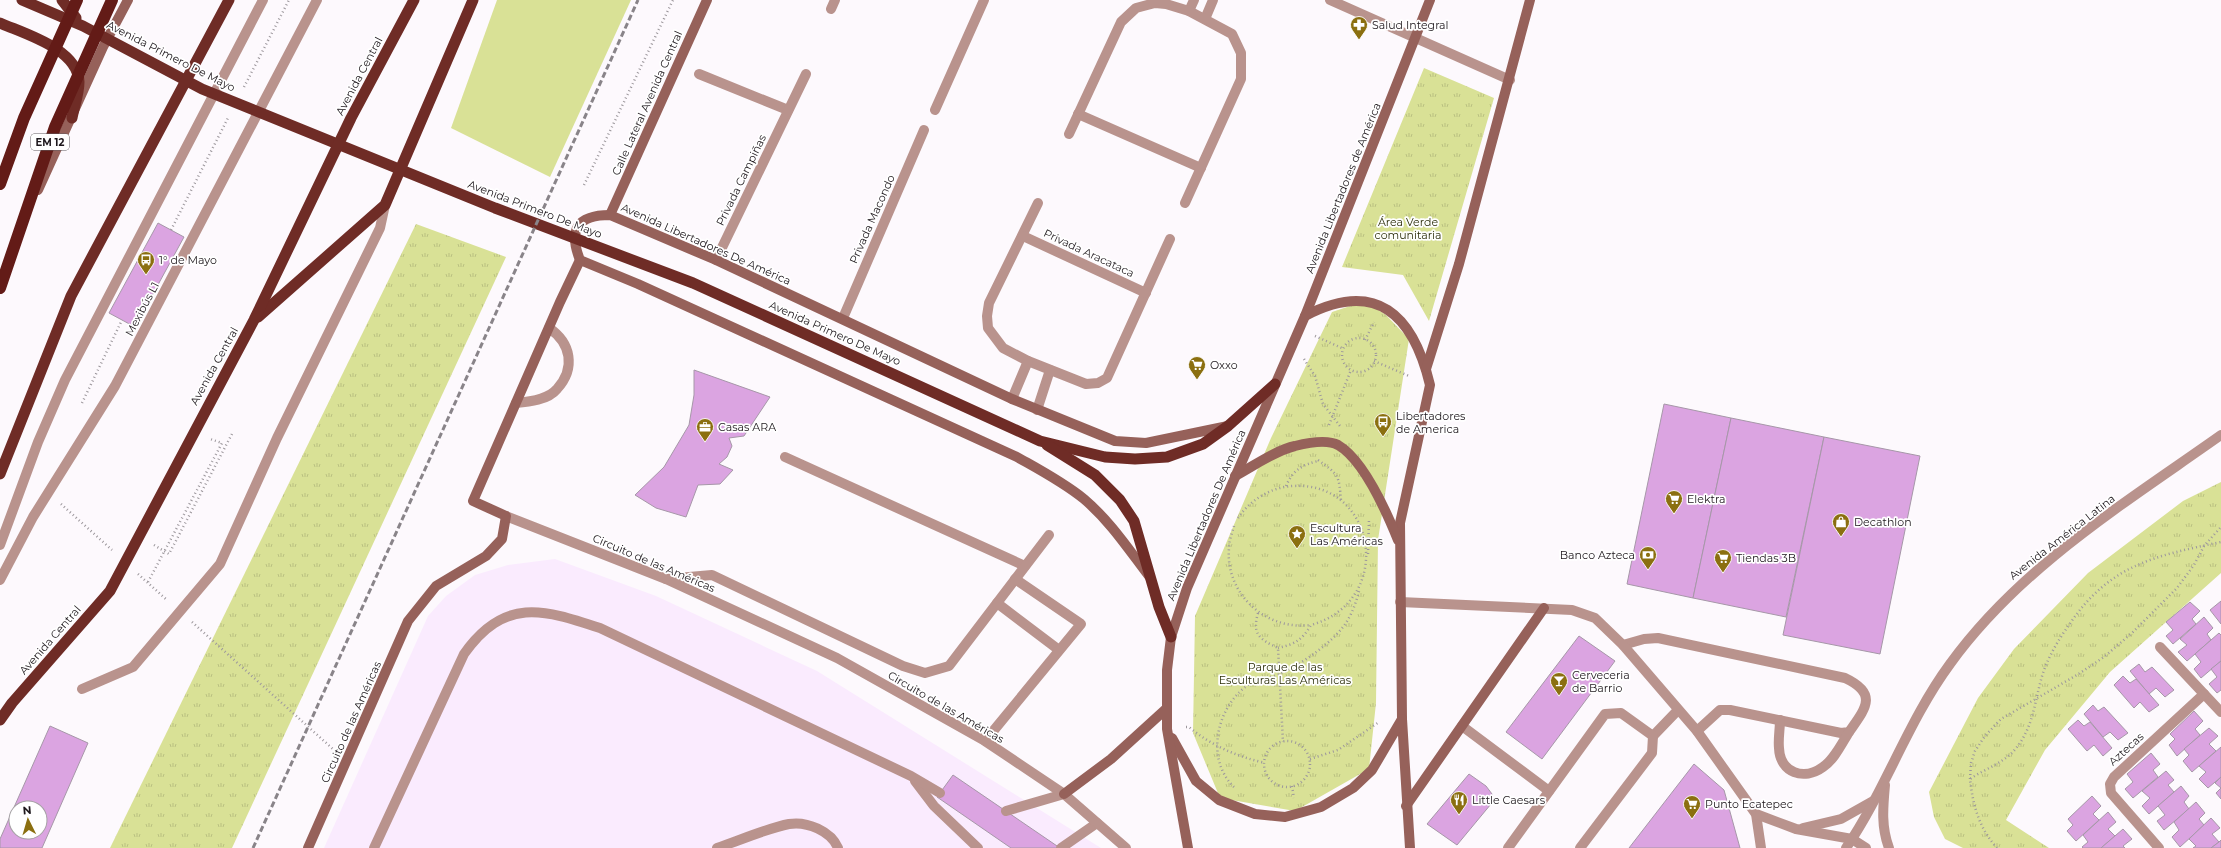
<svg xmlns="http://www.w3.org/2000/svg" width="2221" height="848" font-family="Montserrat,sans-serif">
<style>
.commercial{fill:#faebfe}
.grass{fill:#d9e196}
.park{fill:url(#park-tufts)}
.building{fill:#dba4e1;stroke:#a697a8;fill-rule:evenodd}
.lines{fill:none;stroke-linecap:round;stroke-linejoin:round}
.path{stroke:#9c979c;stroke-width:2.5;stroke-dasharray:1 3;stroke-linecap:butt}
.service{stroke:#b9938d;stroke-width:10}
.minor{stroke:#b9938d;stroke-width:10}
.tertiary{stroke:#b9938d;stroke-width:10}
.secondary{stroke:#96615a;stroke-width:10}
.trunk{stroke:#6f2c26;stroke-width:11}
.motorway{stroke:#631b17;stroke-width:12}
.rail{stroke:#898489;stroke-width:3;stroke-dasharray:6 3;stroke-linecap:butt}
.labels{text-anchor:middle;dominant-baseline:central;stroke-width:3.5;stroke-linejoin:round;paint-order:stroke}
.shield{fill:#fff;stroke:#615d60;stroke-width:1}
.shield-label{font-size:10px;font-weight:bold;fill:#1d171c}
.poi-label{font-size:11px;fill:#1d171c;stroke:#fff;text-anchor:start}
.street-label{font-size:11px;fill:#1d171c;stroke:#fff}
.park-label{font-size:11px;fill:#2c2f0b;stroke:#fff}
</style>
<defs>
<pattern id="park-tufts" width="24" height="20" patternUnits="userSpaceOnUse"><rect width="24" height="20" fill="#d9e196"/><path d="M3 7l-1-3M5 7V3M7 7l1-3M15 17l-1-3M17 17v-4M19 17l1-3" fill="none" stroke="#bac081"/></pattern>
</defs>
<rect width="100%" height="100%" fill="#fdf9fd"/>
<path class="commercial" d="M555 559 656 596 817 671 1101 848H324L428 616 446 596 475 575 508 565Z"/>
<path class="grass" d="M497 0H631L550 177 451 128Z"/>
<g class="park">
<path d="M1424 68 1494 98 1429 321 1403 275 1342 267Z"/>
<path d="M416 224 506 257 232 848H110Z"/>
<path d="M1365 301 1386 315 1409 339 1378 540 1376 703 1369 769 1295 811 1220 798 1193 733 1195 616 1271 438 1332 312Z"/>
<path d="M2221 482V573L2110 672 2045 750 2006 820 2049 848H1963L1945 839 1934 817 1929 792 1978 698 2014 649 2088 573 2183 501Z"/>
</g>
<g class="building">
<path d="M158 223 184 237 135 327 109 313Z"/>
<path d="M694 370 770 397 744 436 729 438 732 446 727 457 719 464 733 470 720 484 698 485 686 517 656 508 635 495 664 467 689 425 694 395Z"/>
<path d="M1664 404 1731 418 1693 598 1627 584Z"/>
<path d="M1731 418 1824 437 1786 617 1693 598Z"/>
<path d="M1824 437 1920 456 1880 654 1783 635Z"/>
<path d="M2221 601V624L2210 610Z"/>
<path d="M2190 602 2200 611 2192 619 2196 624 2173 644 2166 636 2173 630 2166 622Z"/>
<path d="M2204 617 2213 628 2207 634 2211 640 2187 661 2178 652 2187 645 2180 639Z"/>
<path d="M2219 633 2221 635V661L2201 678 2194 669 2201 662 2195 654Z"/>
<path d="M1579 636 1615 661 1542 759 1506 732Z"/>
<path d="M2221 661V690L2217 693 2209 684 2217 677 2211 669Z"/>
<path d="M2139 664 2145 672 2152 667 2174 690 2165 697 2156 688 2149 694 2130 671Z"/>
<path d="M2123 676 2130 683 2136 679 2159 705 2149 712 2140 702 2134 708 2114 685Z"/>
<path d="M2093 705 2098 711 2104 707 2128 733 2118 740 2110 732 2103 737 2084 714Z"/>
<path d="M2194 711 2203 721 2195 729 2200 735 2177 756 2169 745 2175 739 2170 734Z"/>
<path d="M2078 720 2084 726 2090 722 2112 748 2103 756 2094 745 2087 751 2068 729Z"/>
<path d="M50 726 88 743 42 848H0V839ZM16 808H40V832H16Z"/>
<path d="M2209 728 2218 736 2209 744 2216 751 2192 772 2183 761 2189 755 2184 749Z"/>
<path d="M2221 747V777L2208 788 2199 779 2206 772 2199 766Z"/>
<path d="M2151 753 2160 764 2153 770 2158 777 2133 798 2125 789 2133 782 2127 774Z"/>
<path d="M1694 764 1724 790 1740 848H1629Z"/>
<path d="M2166 771 2174 780 2168 785 2174 792 2149 814 2142 806 2150 798 2142 791Z"/>
<path d="M1469 774 1486 786 1492 794 1491 804 1457 845 1427 824Z"/>
<path d="M953 775 1060 848H1011L937 797Z"/>
<path d="M2221 777V799L2216 793 2221 788 2215 783Z"/>
<path d="M2181 786 2189 796 2184 802 2189 809 2164 830 2157 821 2165 815 2158 806Z"/>
<path d="M2092 796 2101 806 2093 814 2099 820 2076 841 2067 831 2073 825 2068 819Z"/>
<path d="M2196 802 2205 813 2199 819 2204 825 2180 847 2172 837 2179 830 2174 822Z"/>
<path d="M2108 812 2116 822 2108 829 2115 836 2101 848H2083L2082 847 2088 842 2083 835Z"/>
<path d="M2211 818 2220 828 2212 834 2219 842 2211 848H2193L2196 846 2189 839Z"/>
<path d="M2123 829 2132 839 2123 846 2125 848H2101Z"/>
<path d="M2221 840V848H2211L2219 842Z"/>
</g>
<g class="lines">
<g class="path">
<path d="M244 87 289 0"/>
<path d="M584 185 673 0"/>
<path d="M171 230 228 118"/>
<path d="M1315 336 1344 349"/>
<circle cx="1359" cy="355" r="17"/>
<path d="M1365 340 1374 322"/>
<path d="M1304 359 1315 376 1323 404 1340 426"/>
<path d="M1374 361 1409 376"/>
<path d="M82 403 122 320"/>
<path d="M1329 425 1351 370"/>
<path d="M1318 460C1339 475 1339 475 1341 501"/>
<path d="M1286 486C1293 470 1302 465 1318 461"/>
<path d="M61 504 112 550"/>
<path d="M1238 518C1250 500 1271 487 1293 486 1377 481 1396 601 1311 625 1302 640 1295 644 1278 648"/>
<path d="M1234 526C1232 533 1229 541 1229 548 1225 594 1266 631 1311 625"/>
<path d="M154 545 169 554 233 432"/>
<path d="M1368 554 1369 519"/>
<path d="M138 574 167 600"/>
<path d="M148 582 222 443 210 439"/>
<path d="M1258 613C1252 634 1259 639 1278 648L1283 742"/>
<path d="M192 622 334 750"/>
<path d="M1186 727H1189C1212 746 1236 756 1265 763"/>
<circle cx="1287" cy="764" r="23"/>
<path d="M1310 759 1338 750 1379 722"/>
<path d="M1970 779 1971 763 1975 751 1985 736 2001 719 2077 675 2104 657 2133 632 2177 588 2194 565 2204 546 2221 527"/>
<path d="M1292 786 1294 798"/>
<path d="M1234 787C1204 758 1217 704 1251 683 1259 678 1271 678 1280 674 1301 664 1328 646 1343 627 1351 617 1356 603 1359 591"/>
<path d="M1997 848C1979 828 1973 806 1970 779 1986 768 2005 763 2017 747 2035 724 2035 696 2044 670 2050 654 2059 639 2069 625 2109 565 2154 556 2221 542"/>
</g>
<g class="service">
<path d="M516 403C529 402 548 400 557 389 576 368 571 343 549 328"/>
<path d="M785 457 1025 566"/>
<path d="M0 545 38 442 65 380 263 0"/>
<path d="M666 579 712 575 903 666 925 673 949 666 1049 535"/>
<path d="M0 580 33 517 115 386 317 0"/>
<path d="M997 603 1059 650"/>
<path d="M1623 645 1644 639 1658 638 1845 678C1879 694 1865 709 1849 732L1841 733 1730 710H1720L1697 731"/>
<path d="M82 689 133 667 220 564 277 438 380 228 385 205"/>
<path d="M1780 720C1780 729 1778 739 1779 748 1780 773 1804 781 1823 767 1834 760 1842 743 1849 732"/>
<path d="M1462 726 1549 791"/>
<path d="M1653 736 1678 710"/>
<path d="M985 741 1081 624 1015 579"/>
<path d="M915 781 934 806 978 848"/>
<path d="M1006 811 1064 794"/>
<path d="M374 848 464 654C504 597 543 609 600 628L911 776 940 793"/>
<path d="M717 848C738 841 768 828 789 824 807 821 831 831 838 848"/>
<path d="M1061 848 1097 823"/>
<path d="M1508 848 1605 714 1621 713 1653 736 1652 753 1580 848"/>
</g>
<g class="minor">
<path d="M1330 0 1510 80"/>
<path d="M831 9 835 0"/>
<path d="M1189 11 1194 0"/>
<path d="M1205 19 1213 0"/>
<path d="M699 74 788 110"/>
<path d="M935 110 984 0"/>
<path d="M1078 114 1201 168"/>
<path d="M1069 134 1121 22 1136 8 1155 3 1166 4 1189 11 1232 34 1241 53V79L1185 203"/>
<path d="M1038 203 989 303 987 316 988 328 1003 348 1028 361 1086 384 1098 383 1107 378 1170 239"/>
<path d="M1023 236 1146 293"/>
<path d="M716 260 806 74"/>
<path d="M843 318 924 130"/>
<path d="M1012 399 1028 361"/>
<path d="M1037 410 1050 370"/>
<path d="M1400 602 1572 610 1595 618 1623 645 1697 731 1756 814 1761 848"/>
<path d="M2160 647 2221 712"/>
<path d="M1885 785C1883 807 1881 827 1889 848"/>
<path d="M1756 814 1796 829 1852 839 1866 848"/>
<path d="M1803 828 1841 819 1873 801"/>
<path d="M1846 848C1886 789 1908 721 1950 664 2020 567 2125 503 2221 435"/>
<path d="M2159 848 2111 793 2110 784 2114 777 2204 694"/>
</g>
<path class="tertiary" d="M506 516 666 579 837 658 985 741 1064 794 1126 848"/>
<g class="secondary">
<path d="M38 190 103 47 128 0"/>
<path d="M610 215 707 0"/>
<path d="M1305 316C1376 279 1413 314 1430 385L1400 523 1402 719 1410 848"/>
<path d="M1426 369 1459 264 1530 0"/>
<path d="M1235 476C1252 467 1276 450 1295 446 1307 443 1327 439 1338 445 1364 460 1387 513 1398 540"/>
<path d="M1149 576C1129 550 1110 521 1084 499 1063 482 1040 470 1017 457L638 284 580 260C568 230 577 215 610 215L716 260 1012 399 1115 441 1146 443 1228 426"/>
<path d="M1172 738 1196 781 1219 800 1255 814 1285 817 1321 807 1353 788 1372 770 1402 719"/>
<path d="M1064 794 1111 759 1166 709"/>
<path d="M1406 806 1544 608"/>
<path d="M308 848 408 621 436 586 486 556 502 539 506 516 473 501 560 302 580 260"/>
<path d="M1188 848 1167 729V670L1171 637 1187 588 1305 316 1430 0"/>
</g>
<g class="trunk">
<path d="M22 0 83 26 202 89 495 208 693 283 1040 441 1105 457 1135 459 1167 457 1203 444 1228 426 1275 384"/>
<path d="M62 0 76 18"/>
<path d="M0 23C25 34 78 49 79 82 79 94 74 107 72 118"/>
<path d="M258 317 385 205 473 0"/>
<path d="M1047 445 1095 475 1120 500 1134 521 1159 607 1171 637"/>
<path d="M0 474 71 296 229 0"/>
<path d="M0 720 12 703 110 591 254 320 351 118 414 0"/>
</g>
<g class="motorway">
<path d="M0 184 24 118 77 0"/>
<path d="M0 288 55 127 112 0"/>
</g>
<path class="rail" d="M253 848 638 0"/>
</g>
<defs>
<symbol id="pharmacy-pin" viewBox="-11 -11 22 30"><path d="M0 17L-7.5 6A9.5 9.5 0 1 1 7.5 6Z" fill="#8b6f10" stroke="#fff"/><path d="M-2-6h4v4h4v4h-4v4h-4v-4h-4v-4h4Z" fill="#fff"/></symbol>
<symbol id="bus-pin" viewBox="-11 -11 22 30"><path d="M0 17L-7.5 6A9.5 9.5 0 1 1 7.5 6Z" fill="#8b6f10" stroke="#fff"/><path d="M-5-6H5V4H4V6H2V4H-2V6H-4V4H-5ZM-3.5-4V0h7V-4ZM-3.5 1.2v1.5H-2V1.2ZM2 1.2v1.5H3.5V1.2Z" fill="#fff"/></symbol>
<symbol id="supermarket-pin" viewBox="-11 -11 22 30"><path d="M0 17L-7.5 6A9.5 9.5 0 1 1 7.5 6Z" fill="#8b6f10" stroke="#fff"/><path d="M-6-5.5h2.5l.6 2H6L4.5 2H-2.5L-4.4-4H-6ZM-1.5 3.2a1.3 1.3 0 1 0 .1 0ZM3 3.2a1.3 1.3 0 1 0 .1 0Z" fill="#fff"/></symbol>
<symbol id="office-pin" viewBox="-11 -11 22 30"><path d="M0 17L-7.5 6A9.5 9.5 0 1 1 7.5 6Z" fill="#8b6f10" stroke="#fff"/><path d="M-6-3h4V-5.5h4V-3h4V5H-6ZM-1-4.5V-3h2v-1.5ZM-6 0V1H6V0Z" fill="#fff"/></symbol>
<symbol id="shop-pin" viewBox="-11 -11 22 30"><path d="M0 17L-7.5 6A9.5 9.5 0 1 1 7.5 6Z" fill="#8b6f10" stroke="#fff"/><path d="M-5-2.5h2.3a2.7 3.5 0 0 1 5.4 0H5L5.5 6h-11ZM-1.5-2.5h3a1.5 2.3 0 0 0-3 0Z" fill="#fff"/></symbol>
<symbol id="sight-pin" viewBox="-11 -11 22 30"><path d="M0 17L-7.5 6A9.5 9.5 0 1 1 7.5 6Z" fill="#8b6f10" stroke="#fff"/><path d="M0-6L1.8-2.2L6-1.7L2.9 1.2L3.7 5.4L0 3.3L-3.7 5.4L-2.9 1.2L-6-1.7L-1.8-2.2Z" fill="#fff"/></symbol>
<symbol id="bank-pin" viewBox="-11 -11 22 30"><path d="M0 17L-7.5 6A9.5 9.5 0 1 1 7.5 6Z" fill="#8b6f10" stroke="#fff"/><path d="M-6-4H6V4H-6ZM0-2.3a2.3 2.3 0 1 0 0 4.6a2.3 2.3 0 1 0 0-4.6Z" fill="#fff"/></symbol>
<symbol id="bar-pin" viewBox="-11 -11 22 30"><path d="M0 17L-7.5 6A9.5 9.5 0 1 1 7.5 6Z" fill="#8b6f10" stroke="#fff"/><path d="M-6-5H6L.8 .8V4.5H3.5V6h-7V4.5H-.8V.8Z" fill="#fff"/></symbol>
<symbol id="restaurant-pin" viewBox="-11 -11 22 30"><path d="M0 17L-7.5 6A9.5 9.5 0 1 1 7.5 6Z" fill="#8b6f10" stroke="#fff"/><path d="M-5-6h1v4h1v-4h1v4h1v-4h1v5L-1.5 .5V6h-2V.5L-5-1ZM5-6V6H3V1.5H1.5Q1.5-4 5-6Z" fill="#fff"/></symbol>
</defs>
<g fill-rule="evenodd">
<use href="#pharmacy-pin" x="1349" y="15" width="20" height="27"/>
<use href="#bus-pin" x="136" y="250" width="20" height="27"/>
<use href="#supermarket-pin" x="1187" y="355" width="20" height="27"/>
<use href="#bus-pin" x="1373" y="412" width="20" height="27"/>
<use href="#office-pin" x="695" y="417" width="20" height="27"/>
<use href="#supermarket-pin" x="1664" y="489" width="20" height="27"/>
<use href="#shop-pin" x="1831" y="512" width="20" height="27"/>
<use href="#sight-pin" x="1287" y="524" width="20" height="27"/>
<use href="#bank-pin" x="1638" y="545" width="20" height="27"/>
<use href="#supermarket-pin" x="1713" y="548" width="20" height="27"/>
<use href="#bar-pin" x="1549" y="671" width="20" height="27"/>
<use href="#restaurant-pin" x="1449" y="790" width="20" height="27"/>
<use href="#supermarket-pin" x="1682" y="794" width="20" height="27"/>
</g>
<g class="labels">
<rect class="shield" x="31" y="134" width="38" height="16" rx="3"/>
<g class="shield-label">
<text x="50" y="142">EM 12</text>
</g>
<g class="poi-label">
<text x="1372" y="25">Salud Integral</text>
<text x="159" y="260">1° de Mayo</text>
<text x="1210" y="365">Oxxo</text>
<text x="1396" y="416">Libertadores<tspan x="1396" dy="13">de America</tspan></text>
<text x="718" y="427">Casas ARA</text>
<text x="1687" y="499">Elektra</text>
<text x="1854" y="522">Decathlon</text>
<text x="1310" y="528">Escultura<tspan x="1310" dy="13">Las Américas</tspan></text>
<text x="1635" y="555" text-anchor="end">Banco Azteca</text>
<text x="1736" y="558">Tiendas 3B</text>
<text x="1572" y="675">Cerveceria<tspan x="1572" dy="13">de Barrio</tspan></text>
<text x="1472" y="800">Little Caesars</text>
<text x="1705" y="804">Punto Ecatepec</text>
</g>
<g class="street-label">
<text transform="translate(171 56) rotate(27)">Avenida Primero De Mayo</text>
<text transform="translate(359 76) rotate(-62)">Avenida Central</text>
<text transform="translate(647 103) rotate(-66)">Calle Lateral Avenida Central</text>
<text transform="translate(741 180) rotate(-64)">Privada Campiñas</text>
<text transform="translate(1343 188) rotate(-68)">Avenida Libertadores de América</text>
<text transform="translate(535 209) rotate(21)">Avenida Primero De Mayo</text>
<text transform="translate(872 219) rotate(-66)">Privada Macondo</text>
<text transform="translate(706 244) rotate(24)">Avenida Libertadores De América</text>
<text transform="translate(1089 253) rotate(25)">Privada Aracataca</text>
<text transform="translate(142 309) rotate(-62)">Mexibús L1</text>
<text transform="translate(835 333) rotate(24)">Avenida Primero De Mayo</text>
<text transform="translate(214 366) rotate(-61)">Avenida Central</text>
<text transform="translate(1206 515) rotate(-67)">Avenida Libertadores De América</text>
<text transform="translate(2062 537) rotate(-38)">Avenida América Latina</text>
<text transform="translate(654 563) rotate(23)">Circuito de las Américas</text>
<text transform="translate(50 640) rotate(-49)">Avenida Central</text>
<text transform="translate(946 707) rotate(30)">Circuito de las Américas</text>
<text transform="translate(351 722) rotate(-66)">Circuito de las Américas</text>
<text transform="translate(2126 749) rotate(-42)">Aztecas</text>
</g>
<g class="park-label">
<text x="1408" y="222">Área Verde<tspan x="1408" dy="13">comunitaria</tspan></text>
<text x="1285" y="667">Parque de las<tspan x="1285" dy="13">Esculturas Las Américas</tspan></text>
</g>
</g>
<g transform="translate(28 820) rotate(355)"><circle r="19" fill="#ffffff" stroke="#a5a2a4"/>
<path d="M0-3L7 15L0 10L-7 15Z" fill="#8b6f10"/>
<text y="-6" font-size="11" font-weight="bold" text-anchor="middle" fill="#1d171c">N</text>
</g>
</svg>
